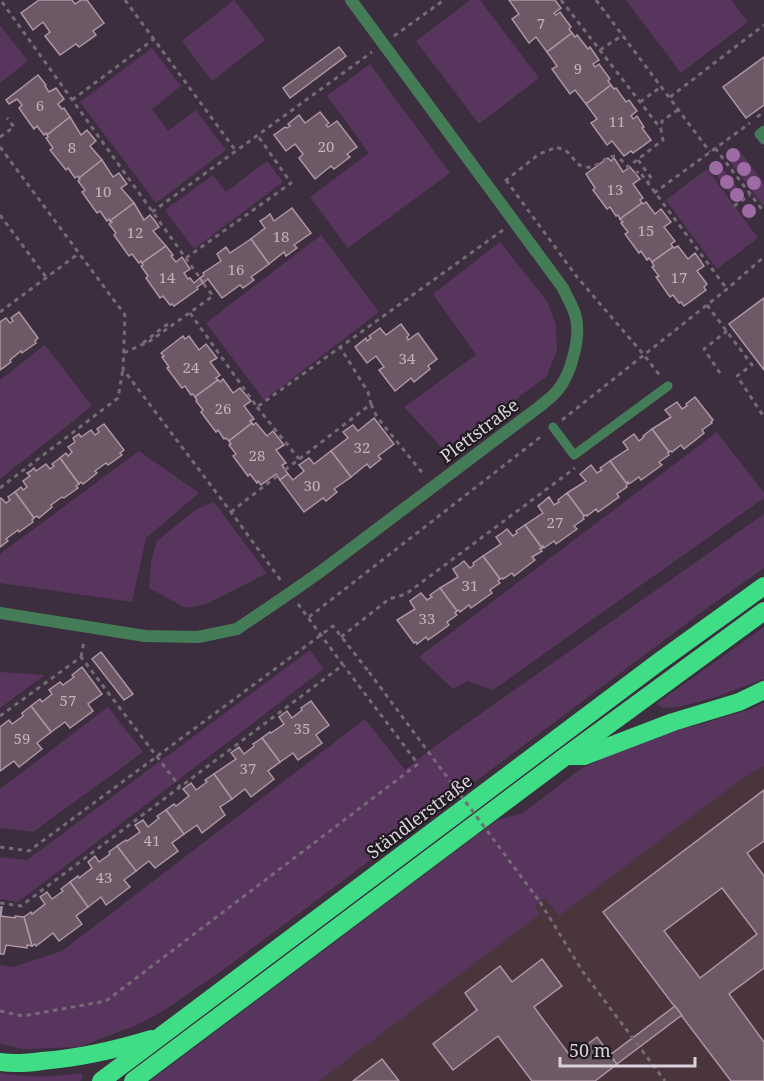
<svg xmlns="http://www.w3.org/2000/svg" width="764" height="1081" font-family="'Noto Serif',serif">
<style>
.commercial{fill:#49353b}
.green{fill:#58355d}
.building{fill:#6d5865;stroke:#ad95a3;stroke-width:1.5;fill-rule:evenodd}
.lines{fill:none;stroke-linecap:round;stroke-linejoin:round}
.path{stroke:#766a78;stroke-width:3;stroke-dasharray:4.5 4.5;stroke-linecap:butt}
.lane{stroke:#457c58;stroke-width:9}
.street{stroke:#457c58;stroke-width:12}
.highway{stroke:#3edd86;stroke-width:18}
.path-bridge{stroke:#766a78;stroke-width:3;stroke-dasharray:4.5 4.5;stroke-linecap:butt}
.tree{fill:#9d6aa4}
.labels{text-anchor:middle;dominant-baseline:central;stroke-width:4.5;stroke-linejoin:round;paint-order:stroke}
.number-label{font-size:15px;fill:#bfb3be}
.street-label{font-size:18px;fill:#dad1db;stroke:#1f1920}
</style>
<rect width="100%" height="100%" fill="#3c2e3e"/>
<path class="commercial" d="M764 702V1081H228Z"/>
<g class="green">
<path d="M234 0 265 40 212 81 182 41Z"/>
<path d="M470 0H480L539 78 479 124 416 41Z"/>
<path d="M626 0H731L748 22 681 73Z"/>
<path d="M0 25 28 61 0 83Z"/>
<path d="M152 48 181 86 152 109 168 131 196 110 226 150 156 203 80 102Z"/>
<path d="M370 64 450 173 348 248 310 197 369 153 327 96Z"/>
<path d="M737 148 764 183V207L726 156Z"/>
<path d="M267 161 283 182 194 249 165 210 213 175 226 192Z"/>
<path d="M718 162 743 195 736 201 711 167Z"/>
<path d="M707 169 758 238 717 269 666 200Z"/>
<path d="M321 235 379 312 264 400 206 323Z"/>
<path d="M500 242 547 301 556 325 557 350 547 376 446 452 404 407 476 355 433 294Z"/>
<path d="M45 345 92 406 0 479V380Z"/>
<path d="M717 432 764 493V498L493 690 468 681 453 689 419 657Z"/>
<path d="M139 451 199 493 146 538 132 602 0 583V554Z"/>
<path d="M214 502 267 573 207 604 186 608 149 588 151 561 157 541 195 510Z"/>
<path d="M764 514V568L710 606 321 897 231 964 168 1008 139 1024 79 1047 23 1049 0 1044V965L13 967 62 951 365 719 405 770 435 746Z"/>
<path d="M764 627V679L713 698 678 707 663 708 656 704Z"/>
<path d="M310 650 324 669 18 902 0 899V857L27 860Z"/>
<path d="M0 672 45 675 0 708Z"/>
<path d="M764 702V766L742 779 559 916 545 898 535 906 540 914 319 1081H150L497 820 523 813 579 770 605 757 677 729 698 725 751 709Z"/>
<path d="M108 707 143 752 33 832 0 828V789Z"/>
<path d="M0 1073C27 1078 54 1077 81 1073L83 1077 80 1081H0Z"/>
</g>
<g class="building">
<path d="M39 0H72L75 4 81 0H87L104 23 93 31 96 35 79 47 76 44 60 55 45 36 50 32 43 22 33 30 21 13Z"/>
<path d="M509 0H555L561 8 554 13 556 15 560 12 571 27 569 29 572 33 547 52 536 37 529 43 512 19 519 14Z"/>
<path d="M572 33 575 37 577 35 588 49 590 47 599 60 593 64 595 67 599 64 610 79 608 81 611 85 586 104 575 90 570 94 552 69 557 66 547 52Z"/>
<path d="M339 47 346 56 290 98 283 88Z"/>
<path d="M764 57V105L746 118 723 87Z"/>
<path d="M38 75 46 85 45 86 49 92 56 88 64 99 58 104 62 109 64 108 70 117 47 135 46 133 44 135 37 126 34 129 19 108 22 105 17 99 9 104 6 100Z"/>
<path d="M611 85 614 89 616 88 626 102 629 100 634 107 637 111 631 116 633 119 637 116 644 127 642 128 651 140 633 153 631 151 624 156 612 141 607 145 591 123 597 119 586 104Z"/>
<path d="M320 112 329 123 326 125 328 127 337 121 357 147 347 154 350 157 334 169 331 166 315 179 299 158 303 154 295 144 286 151 274 135 285 127 287 128 290 126 288 124 299 115 305 123Z"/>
<path d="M70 117 81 135 87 130 96 141 90 146 102 160 79 178 78 176 75 178 68 168 66 170 50 150 53 148 46 138 48 137 47 135Z"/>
<path d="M608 158 611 161 614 158 623 172 630 167 640 179 633 184 643 198 640 200 642 203 620 219 618 215 616 216 610 207 607 209 593 190 595 188 586 174Z"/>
<path d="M102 160 113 177 119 173 127 184 121 188 134 203 110 221 109 219 107 221 100 211 97 213 82 192 85 190 78 181 80 179 79 178Z"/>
<path d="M646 202 655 214 661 209 671 222 664 227 675 241 671 244 673 247 652 262 649 258 647 260 641 251 639 253 625 234 628 232 621 223 623 222 620 219 642 203 643 204Z"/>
<path d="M134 203 144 220 150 215 155 221 159 227 153 231 166 246 142 263 141 261 139 263 132 254 129 256 114 235 116 233 109 224 112 222 110 221Z"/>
<path d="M292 208 311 233 294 245 297 248 286 256 284 252 269 264 251 239 265 228 260 221 265 218 270 214 274 221Z"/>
<path d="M251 239 269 264 251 277 254 280 243 288 240 285 222 298 208 279 203 283 200 278 204 275 203 273 221 261 217 254 226 247 230 253Z"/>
<path d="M166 246 173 255 171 256 176 262 182 257 190 269 184 273 188 279 190 278 194 283 200 278 203 283 197 287 198 289 174 306 172 304 170 305 163 296 160 298 146 278 148 276 141 266 143 265 142 263Z"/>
<path d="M678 246 688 259 695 253 700 260 704 266 697 271 707 284 704 287 706 290 684 306 681 302 679 303 673 295 670 297 656 277 659 276 652 267 654 266 652 262 673 247 674 248Z"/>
<path d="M764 298V370L729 324Z"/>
<path d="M19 312 38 338 35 341 36 343 22 353 21 351 10 360 11 362 0 370V322L6 318 10 323 13 321 11 318Z"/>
<path d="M401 324 409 335 407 337 408 340 418 333 437 359 428 366 430 369 414 382 411 378 395 391 379 370 384 367 376 356 367 363 355 347 366 338 367 341 371 338 369 336 380 328 386 335Z"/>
<path d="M183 336 185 339 189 336 199 350 206 344 217 358 210 362 220 375 216 378 218 380 195 397 193 394 191 395 185 386 182 388 167 368 169 367 162 357 164 356 161 353Z"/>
<path d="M223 379 233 393 240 388 251 401 244 406 254 419 250 421 252 423 229 441 226 438 224 439 218 430 216 432 201 412 203 410 196 401 197 400 195 397 218 380 220 382Z"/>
<path d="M695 397 713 420 711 422 712 423 702 430 704 433 684 449 681 445 672 452 671 451 669 452 652 429 671 417 665 410 677 402 682 409 687 406 686 404Z"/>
<path d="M374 418 394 444 378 456 381 459 370 468 367 464 351 477 331 451 348 438 343 432 353 425 358 431Z"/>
<path d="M252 423 253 425 256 423 267 436 273 431 284 445 276 450 286 463 282 465 288 474 280 480 276 474 261 485 258 481 257 483 250 474 248 476 233 456 236 454 229 445 231 444 229 441Z"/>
<path d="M104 424 124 450 120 453 122 455 108 465 106 463 95 471 97 473 83 484 81 482 79 484 60 458 66 453 68 456 72 452 68 447 75 442 73 438 79 434 81 437 91 430 95 435 99 432 97 429Z"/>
<path d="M652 429 669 452 668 453 669 455 659 462 662 465 641 480 639 477 629 484 628 482 627 484 610 461 628 449 623 442 634 434 639 441 644 437 643 436Z"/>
<path d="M331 451 351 477 334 489 337 492 326 501 323 498 304 512 280 480 288 474 293 480 304 471 299 465 309 458 314 464Z"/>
<path d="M60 458 79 484 76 486 78 488 64 498 62 497 51 505 52 507 39 518 37 516 34 518 15 492 21 487 23 490 27 487 23 481 30 476 27 473 31 471 34 468 36 471 46 464 50 469 54 466 52 464Z"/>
<path d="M610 461 627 484 626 486 627 487 617 494 619 497 598 512 596 509 587 516 586 515 584 516 567 493 586 481 580 474 591 465 597 473 602 470 600 468Z"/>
<path d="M15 492 34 518 32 520 33 522 19 532 18 530 6 539 8 541 0 547V499L1 498 6 503 10 500 8 497Z"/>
<path d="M567 493 584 516 583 517 584 519 574 526 577 529 556 544 554 541 544 548 543 546 542 548 525 525 543 513 538 506 543 502 549 497 554 505 559 502 558 500Z"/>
<path d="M525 525 542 548 540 549 542 551 532 557 535 560 514 576 512 573 503 579 502 578 500 579 483 556 501 544 496 537 502 533 507 529 513 536 517 533 516 531Z"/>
<path d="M483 556 500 579 498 581 500 583 490 590 492 593 471 608 469 605 460 612 459 610 457 611 440 588 458 577 453 569 459 565 464 561 470 568 474 565 473 563Z"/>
<path d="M440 588 457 611 455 613 457 615 447 622 449 625 428 640 426 637 417 644 416 642 414 643 397 620 415 609 410 601 421 593 427 600 432 597 430 595Z"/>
<path d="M101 652 133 694 124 700 92 659Z"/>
<path d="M82 667 102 694 88 704 93 711 70 728 65 722 51 732 31 706 40 699 42 702 52 694 49 690 60 682 63 685 74 677 72 675Z"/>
<path d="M311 701 329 725 316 735 322 743 298 760 293 753 280 762 262 738 270 732 271 733 284 724 279 717 287 711 292 718 302 710 301 708Z"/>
<path d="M31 706 51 732 37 743 42 749 19 767 14 761 0 771V727L9 720 12 724 23 716 22 713Z"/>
<path d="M262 738 280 762 268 771 274 779 251 797 245 789 232 799 214 774 236 759 231 753 239 747 244 754 254 746 253 744Z"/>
<path d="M214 774 232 799 220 807 225 815 202 833 197 825 184 834 166 810 174 804 176 806 189 796 183 789 191 783 196 790 207 782 205 780Z"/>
<path d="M764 790V841L747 853 764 876V968L729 994 764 1042V1081H731L603 912ZM722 888 757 934 700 978 664 931Z"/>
<path d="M166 810 184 834 172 843 178 851 155 868 149 861 136 871 117 846 126 840 127 841 140 832 135 825 143 820 148 827 159 818 157 816Z"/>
<path d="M117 846 136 871 124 880 130 887 106 905 101 897 88 907 70 882 78 876 79 878 92 868 88 862 95 856 99 862 110 854 109 852Z"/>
<path d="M70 882 88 907 76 916 82 924 59 941 53 933 36 946 35 944 32 946 24 917 31 912 32 914 45 904 40 897 47 892 52 899 63 891 61 889Z"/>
<path d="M0 907H2L1 916 15 918V916L24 917 32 946 27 945V948L6 945 4 954H0Z"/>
<path d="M542 959 562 986 534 1007 571 1057 597 1037 617 1064 595 1081H532L498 1036 453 1070 433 1044 477 1010 465 993 500 966 512 982Z"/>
<path d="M675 1006 682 1015 617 1064 610 1055Z"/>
<path d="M382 1059 399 1081H353Z"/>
</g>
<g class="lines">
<g class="path">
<path d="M125 0 236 151"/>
<path d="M561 0 661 129"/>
<path d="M596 0 710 152"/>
<path d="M2 2 200 278"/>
<path d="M394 36 444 0"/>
<path d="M600 50 623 35"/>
<path d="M670 97 764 25"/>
<path d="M72 100 154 39"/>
<path d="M640 102 662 86"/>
<path d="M757 117 764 112"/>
<path d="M0 137 14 127 7 118"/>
<path d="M0 147 125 315 123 369 231 512 282 582"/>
<path d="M715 148 764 212"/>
<path d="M620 159 628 167 663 140 661 129 662 121 679 109"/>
<path d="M638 160 652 179 647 183"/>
<path d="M635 174 639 171 727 289"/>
<path d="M506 180 577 277 644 355 661 377"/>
<path d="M505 181 539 154 557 147C560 149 563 149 566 151 573 156 576 166 585 167 598 169 605 155 617 156"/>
<path d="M654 193 750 123"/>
<path d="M734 206 750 195"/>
<path d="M152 212 372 52"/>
<path d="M0 215 46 277"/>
<path d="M186 258 291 183 258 136"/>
<path d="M707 305 752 365 737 376 764 417"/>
<path d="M0 312 78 254"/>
<path d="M190 313 257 407 503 230"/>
<path d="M143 343 166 325 173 324"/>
<path d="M124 353 150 341 213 296 203 283"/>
<path d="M720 373 704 349 727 331"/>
<path d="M371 404 377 417 424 475"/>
<path d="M257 407 299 459"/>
<path d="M562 420 727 289 764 257"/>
<path d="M285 470 371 404 368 392 340 347"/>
<path d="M0 488 118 398 123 369"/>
<path d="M231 512 277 476"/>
<path d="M309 617 543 435"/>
<path d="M341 637 389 599 406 594 575 468"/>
<path d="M81 657 84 641"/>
<path d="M0 716 81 657 180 787"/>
<path d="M0 847 29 851 333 626 369 672"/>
<path d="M540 902 583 972 665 1081"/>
<path d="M0 903 21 906 343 665 298 604"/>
<path d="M0 1011 23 1016 106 1001 418 764 344 666"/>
</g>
<g class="lane">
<path d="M764 130 759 134 764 140"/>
<path d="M553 427 574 455 668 386"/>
</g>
<path class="street" d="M0 613 145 636 198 637 237 629 290 593 320 572 539 407C545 402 552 397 557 391 571 375 582 335 575 314 572 305 567 297 563 288L351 0"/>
<g class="highway">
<path d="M568 756H584L673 722 739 702 764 690"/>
<path d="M0 1062C13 1064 28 1063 42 1061 79 1058 115 1050 151 1039"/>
<path d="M101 1081 660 661 764 586"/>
<path d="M133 1081 566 756 764 611"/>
</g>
<path class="path-bridge" d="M369 672 540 902"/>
</g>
<g class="tree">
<circle cx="733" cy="155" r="7"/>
<circle cx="716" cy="168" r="7"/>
<circle cx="744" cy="169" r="7"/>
<circle cx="727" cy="182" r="7"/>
<circle cx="754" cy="183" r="7"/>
<circle cx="737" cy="195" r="7"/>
<circle cx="749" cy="211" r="7"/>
</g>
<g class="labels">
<g class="number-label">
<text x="541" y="23">7</text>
<text x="578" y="68">9</text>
<text x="40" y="105">6</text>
<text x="617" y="121">11</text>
<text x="326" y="146">20</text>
<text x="72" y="147">8</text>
<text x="615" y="189">13</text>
<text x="103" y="191">10</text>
<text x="646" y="230">15</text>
<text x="135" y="232">12</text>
<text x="281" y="236">18</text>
<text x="236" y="269">16</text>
<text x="167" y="277">14</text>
<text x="679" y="277">17</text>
<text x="407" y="358">34</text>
<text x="191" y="367">24</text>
<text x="223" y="408">26</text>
<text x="362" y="447">32</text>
<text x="257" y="455">28</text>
<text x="312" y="485">30</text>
<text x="555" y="522">27</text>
<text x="470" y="585">31</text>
<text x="427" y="618">33</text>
<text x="68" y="700">57</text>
<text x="302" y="728">35</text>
<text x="22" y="738">59</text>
<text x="248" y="768">37</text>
<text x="152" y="840">41</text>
<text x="104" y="877">43</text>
</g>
<g class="street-label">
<text transform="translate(479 430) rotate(-37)">Plettstraße</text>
<text transform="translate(419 816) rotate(-37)">Ständlerstraße</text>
</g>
</g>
<path d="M560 1057v9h135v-9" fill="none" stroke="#dad1db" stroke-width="3"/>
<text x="569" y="1057" font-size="18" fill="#dad1db" stroke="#1f1920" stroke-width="4.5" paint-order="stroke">50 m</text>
</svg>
